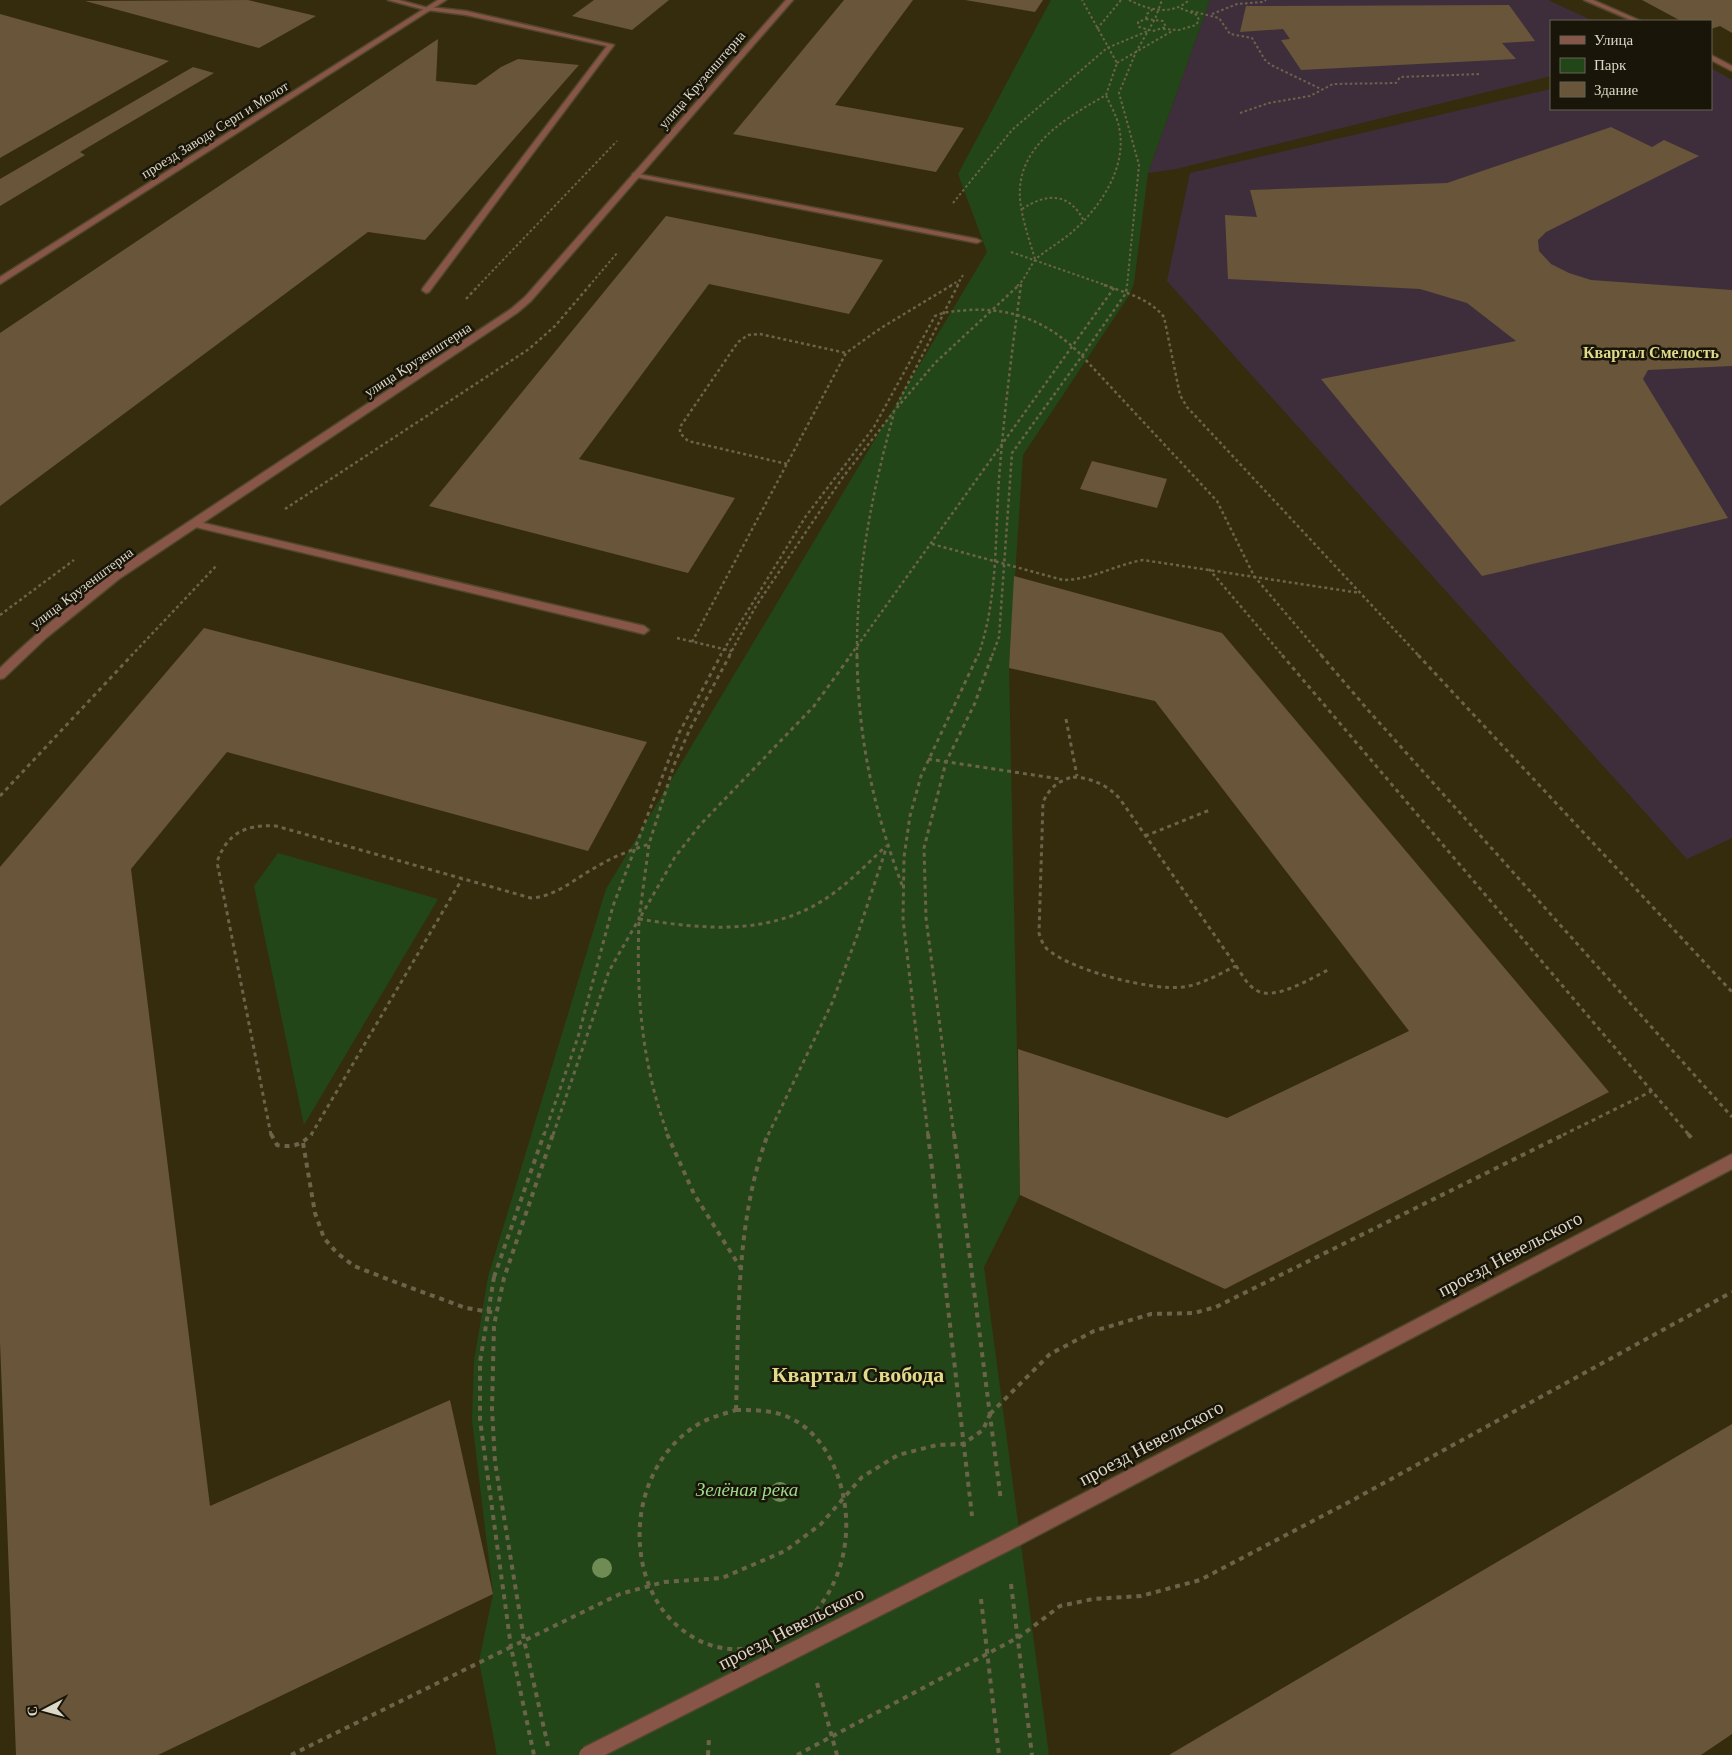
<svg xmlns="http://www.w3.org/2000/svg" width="1732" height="1755" font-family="Georgia,serif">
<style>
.education{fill:#3e2e3b}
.green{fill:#224617}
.building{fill:#68553a}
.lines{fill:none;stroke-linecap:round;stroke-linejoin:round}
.service-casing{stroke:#50472b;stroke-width:3}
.minor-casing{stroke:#50472b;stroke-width:3}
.tertiary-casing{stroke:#50472b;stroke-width:3}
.path-far3{stroke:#6c644a;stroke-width:2;stroke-dasharray:2.5 2.5;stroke-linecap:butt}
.path-far2{stroke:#6c644a;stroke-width:2.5;stroke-dasharray:3 3;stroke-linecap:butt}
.path-far1{stroke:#6c644a;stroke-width:3;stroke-dasharray:4 4;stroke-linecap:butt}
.path{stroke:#6c644a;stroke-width:4;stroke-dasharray:5 5;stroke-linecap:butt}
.service{fill:#885648;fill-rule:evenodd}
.minor{fill:#885648;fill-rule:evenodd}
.tertiary{fill:#885648;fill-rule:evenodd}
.minor-bridge-casing{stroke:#50472b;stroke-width:19;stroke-linecap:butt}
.path-bridge{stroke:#6c644a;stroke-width:4;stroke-dasharray:5 5;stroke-linecap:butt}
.minor-bridge{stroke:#885648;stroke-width:16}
.tree{fill:#6e8c53}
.labels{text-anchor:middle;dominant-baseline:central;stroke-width:5;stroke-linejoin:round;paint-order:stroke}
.far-street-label{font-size:14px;fill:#dcd7c6;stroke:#191508}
.far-quarter-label{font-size:16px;font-weight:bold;fill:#e0da8b;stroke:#191508}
.near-street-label{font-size:19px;fill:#dcd7c6;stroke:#191508}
.near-park-label{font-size:19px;font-style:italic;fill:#9cdb8b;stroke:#191508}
.near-quarter-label{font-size:22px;font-weight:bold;fill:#e0da8b;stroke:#191508}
</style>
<rect width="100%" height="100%" fill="#352c0e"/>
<g class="education">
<path d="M1210 0H1548L1593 21H1551V76L1176 169 1148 173Z"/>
<path d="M1711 68 1732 80V838L1687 859 1167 281 1190 173 1551 89V109H1711Z"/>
</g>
<g class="green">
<path d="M1051 0H1210L1148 173 1134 283 1130 294 1023 455 1009 668 1020 1195 984 1267 1049 1755H497L479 1661 493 1594 472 1420 474 1361 488 1277 606 889 987 252 958 174Z"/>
<path d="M278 853 438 899 304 1125 254 886Z"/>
</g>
<g class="building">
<path d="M248 0 316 16 259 48 85 1Z"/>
<path d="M594 0H669L632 30 572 16Z"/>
<path d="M844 0H913L835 105 964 128 936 172 733 134Z"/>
<path d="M965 0H1043L1035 12Z"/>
<path d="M1642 0H1732V33L1720 26 1711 29V21H1681Z"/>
<path d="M1509 5 1535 41 1502 43 1516 59 1301 70 1281 40 1290 39 1283 29 1240 32 1246 6Z"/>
<path d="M0 14 43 26 169 61 0 158Z"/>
<path d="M438 39 436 81 476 85 501 67 518 59 579 65 425 240 368 232 0 506V333Z"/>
<path d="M193 67 214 73 80 152 85 155 0 206V179Z"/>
<path d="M1611 127 1652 147 1664 140 1699 156 1546 232 1538 240 1539 251 1551 264 1569 273 1591 280 1732 290V366L1648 370 1643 379 1728 518 1482 576 1321 379 1516 341 1467 303 1420 289 1228 279 1225 215 1257 217 1250 190 1447 183Z"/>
<path d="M666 216 883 260 849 314 709 284 579 459 735 498 688 573 429 506Z"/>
<path d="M1092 461 1167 479 1157 508 1080 489Z"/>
<path d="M1014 576 1222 633 1609 1092 1225 1289 1020 1195 1018 1049 1227 1118 1409 1031 1155 701 1009 668Z"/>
<path d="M204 628 647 742 588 851 227 752 131 869 210 1506 450 1400 493 1594 158 1755H16L0 1342V867Z"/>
<path d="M1732 1424V1734L1701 1755H1169Z"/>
</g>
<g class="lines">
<defs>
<g id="service">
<path d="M1584 0H1593L1641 21H1633Z"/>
<path d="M429 7 466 11 614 45 429 292 426 293 422 290 423 288 607 46 466 15 427 10V8Z"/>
<path d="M1711 55 1732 66V71L1711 60Z"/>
<path d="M633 173 977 239 981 241 977 243 636 177 632 175Z"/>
<path d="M195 521 644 626 649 630 644 634 191 526 190 524Z"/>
</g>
<g id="minor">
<path d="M388 0H399L432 9 429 11Z"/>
<path d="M786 0H793L531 301 517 313 119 579 46 638 4 678 0 679V668C35 634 73 603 111 573L511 309 525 297Z"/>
<path d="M1732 1154V1169L1012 1549 1006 1552 1000 1549 997 1543 1000 1537Z"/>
</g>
<path id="tertiary" d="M438 0H446L0 284V277Z"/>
</defs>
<use href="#service" class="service-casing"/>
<use href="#minor" class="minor-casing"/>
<use href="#tertiary" class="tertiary-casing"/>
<g class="path-far3">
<path d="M1129 0C1148 10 1172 16 1189 0"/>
<path d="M1191 11 1219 18 1230 34 1252 38 1265 60 1271 65 1321 89"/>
<path d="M1212 14 1237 4 1263 2 1266 0"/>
<path d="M1146 19 1163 21 1166 27 1153 31 1139 27 1138 22Z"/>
<path d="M1146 19 1147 14 1153 9"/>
<path d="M1097 29 1121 0"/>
<path d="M1163 29 1179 30 1196 25 1199 20 1197 15 1180 8"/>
<path d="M1117 63 1174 30"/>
<path d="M1240 113 1269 103 1310 96 1333 84 1396 83 1400 77 1480 74"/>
<path d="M953 203 1012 130 1107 48 1148 31"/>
<path d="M1022 209C1047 193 1069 192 1084 221"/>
<path d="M1011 252 1108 286"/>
<path d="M1035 259C1029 239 1022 219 1020 199 1016 146 1066 118 1106 95L1117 63 1082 0"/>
<path d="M478 286 617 141"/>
<path d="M589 286 618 252"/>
<path d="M950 286 960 280"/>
<path d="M957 286 964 273"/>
<path d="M1017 286C1026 279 1029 266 1037 258 1048 249 1060 242 1071 233 1100 208 1128 167 1119 127 1117 116 1110 105 1106 95"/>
<path d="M1021 286V284"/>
<path d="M1127 286 1139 165 1119 93 1136 52 1155 19 1162 0"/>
</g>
<g class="path-far2">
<path d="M1104 285C1126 293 1149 298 1164 317L1180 395 1187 407 1419 656"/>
<path d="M466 299 479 285"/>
<path d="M897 405 958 285"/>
<path d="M787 464 688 441 680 433V427L738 342 748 335 760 334 846 353"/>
<path d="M285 509 529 349 555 326 590 285"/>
<path d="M932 544 1063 580C1091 580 1115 565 1143 560L1360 593"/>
<path d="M1209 569 1283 656"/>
<path d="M0 615 74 560"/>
<path d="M677 638 732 651"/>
<path d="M692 642 846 353 881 328 952 285"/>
<path d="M131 656 217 565"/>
<path d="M720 656 806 516 874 427 935 316C946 311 957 311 969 310 1013 307 1052 324 1082 356L1126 293 1127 285"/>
<path d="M729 656 756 606 843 477 895 410 935 363 1019 285"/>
<path d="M850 656 1114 288"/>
<path d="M857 656C856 573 872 492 894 413"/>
<path d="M978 656C998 600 995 537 999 479 1004 414 1012 349 1021 285"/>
<path d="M992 656 999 637 1012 453 1082 356 1217 501 1254 576 1322 656"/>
</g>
<g class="path-far1">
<path d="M857 655C858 737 873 808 902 885"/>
<path d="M1282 655 1689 1135"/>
<path d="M1321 655 1368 710 1732 1117"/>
<path d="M1418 655 1732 992"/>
<path d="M1066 719 1077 776"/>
<path d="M928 759 1060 779"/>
<path d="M1073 777C1091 778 1108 785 1120 799L1236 966C1219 974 1201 985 1183 987 1151 991 1076 971 1051 952 1044 948 1041 940 1039 933L1043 802C1050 788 1057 781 1073 777Z"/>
<path d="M0 796 132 655"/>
<path d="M1145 836 1210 810"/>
<path d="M641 916 675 857 700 825 814 706 851 655"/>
<path d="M639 919C701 929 766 936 822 901 846 886 866 865 886 846"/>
<path d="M639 922C636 995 642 1066 668 1135"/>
<path d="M1236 966C1242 974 1247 985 1256 990 1274 1002 1311 978 1328 970"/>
<path d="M271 1135 217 862C227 833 246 824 276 826L531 898C558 896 575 878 598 866 614 856 632 850 649 844"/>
<path d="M311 1135 462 879"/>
<path d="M544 1135 578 1037 613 906 679 733 721 655"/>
<path d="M553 1135 609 971 639 919 649 844 674 765 690 729 730 655"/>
<path d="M768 1135 832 1003 857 936 887 846"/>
<path d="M928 1135 903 919 904 857 910 816 921 776 978 655"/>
<path d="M954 1135 926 918 924 848 946 762 975 703 992 655"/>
<path d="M1563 1135 1652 1091"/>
</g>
<g class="path">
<path d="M271 1134 277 1145C292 1148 301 1145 312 1134"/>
<path d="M667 1134 694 1194 742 1270"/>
<path d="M928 1134 972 1516"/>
<path d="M954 1134 1001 1501"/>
<path d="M1688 1134 1693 1140"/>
<path d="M303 1143 315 1213 324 1238 337 1253 354 1266 395 1282 466 1308 496 1313"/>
<path d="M494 1277 544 1134"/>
<path d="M736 1410C754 1410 772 1410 788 1417 814 1428 831 1454 839 1480 860 1543 835 1619 769 1643 752 1649 735 1651 717 1647 691 1641 666 1620 654 1596 626 1542 639 1466 691 1429 704 1419 720 1415 736 1410Z"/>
<path d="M736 1410C739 1318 735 1222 768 1134"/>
<path d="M990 1414 1050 1354 1094 1331 1151 1314 1194 1313 1216 1307 1565 1134"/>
<path d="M1011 1584 1032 1755"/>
<path d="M981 1599 999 1755"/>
<path d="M1018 1638 1060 1606 1093 1599 1141 1596 1200 1580 1351 1501 1732 1292"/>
<path d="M817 1683 837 1755"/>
<path d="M548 1746 524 1640 495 1462 492 1409 494 1325 504 1278 553 1134"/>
<path d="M291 1755 511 1647 534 1755"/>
<path d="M708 1755 709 1738"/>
</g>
<use href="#service" class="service"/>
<use href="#minor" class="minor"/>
<use href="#tertiary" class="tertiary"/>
<defs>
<path id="minor-bridge" d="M587 1755 1006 1543"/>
</defs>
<use href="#minor-bridge" class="minor-bridge-casing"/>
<g class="path-bridge">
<path d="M494 1277 480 1362V1420L511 1647 620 1594 664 1582 722 1578 785 1551 821 1524 862 1477 898 1455 937 1445 963 1444 983 1430 990 1414"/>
<path d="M797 1755 1017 1638"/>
</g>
<use href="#minor-bridge" class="minor-bridge"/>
</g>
<g class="tree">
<circle cx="780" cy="1492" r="10"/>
<circle cx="602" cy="1568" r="10"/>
</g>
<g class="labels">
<g class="far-street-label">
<text transform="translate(702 80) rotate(-49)">улица Крузенштерна</text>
<text transform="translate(215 130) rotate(-32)">проезд Завода Серп и Молот</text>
<text transform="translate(418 360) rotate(-33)">улица Крузенштерна</text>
<text transform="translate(82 588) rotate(-37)">улица Крузенштерна</text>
</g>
<g class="far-quarter-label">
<text x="1651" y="352">Квартал Смелость</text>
</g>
<g class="near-street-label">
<text transform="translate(1510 1254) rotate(-28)">проезд Невельского</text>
<text transform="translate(1151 1443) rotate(-28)">проезд Невельского</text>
<text transform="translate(791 1628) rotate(-27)">проезд Невельского</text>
</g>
<g class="near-park-label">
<text x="747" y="1489">Зелёная река</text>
</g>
<g class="near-quarter-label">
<text x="858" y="1374">Квартал Свобода</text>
</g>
</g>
<rect x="1550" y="20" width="162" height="90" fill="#191508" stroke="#676354"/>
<rect x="1560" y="36" width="25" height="8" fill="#885648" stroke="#676354"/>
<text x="1594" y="45" font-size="15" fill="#dcd7c6">Улица</text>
<rect x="1560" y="58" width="25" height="15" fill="#224617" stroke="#676354"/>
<text x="1594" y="70" font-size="15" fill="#dcd7c6">Парк</text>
<rect x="1560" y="82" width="25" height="15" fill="#68553a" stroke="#676354"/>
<text x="1594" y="95" font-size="15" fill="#dcd7c6">Здание</text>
<g transform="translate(45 1710) rotate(264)" stroke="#191508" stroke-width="4" paint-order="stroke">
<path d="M0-4L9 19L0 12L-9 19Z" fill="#dcd7c6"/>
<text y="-8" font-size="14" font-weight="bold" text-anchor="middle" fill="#dcd7c6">С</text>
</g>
</svg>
